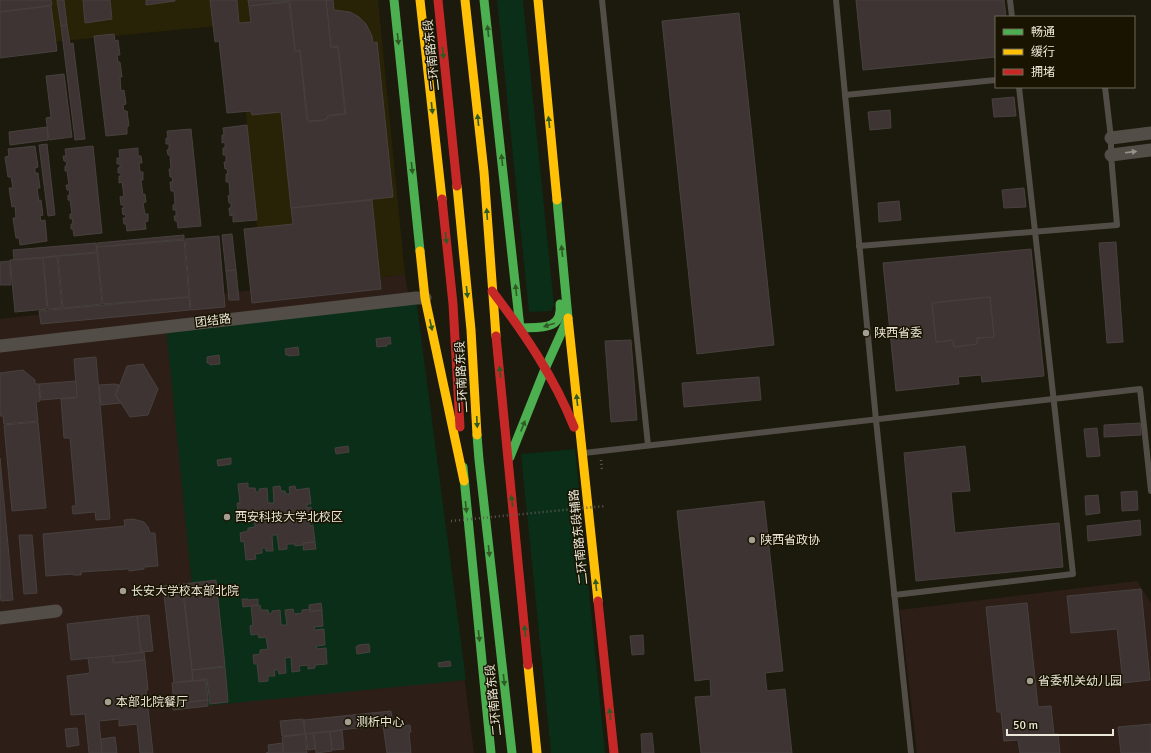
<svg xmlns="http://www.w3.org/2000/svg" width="1151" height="753" font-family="Signika,'Noto Sans SC',sans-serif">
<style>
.built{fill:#282306}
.education{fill:#2e1e18}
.green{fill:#0a2e18}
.building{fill:#3f3434;stroke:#47413e;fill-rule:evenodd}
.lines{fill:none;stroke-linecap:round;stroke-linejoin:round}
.path{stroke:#5e5a54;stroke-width:2.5;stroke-dasharray:1 3;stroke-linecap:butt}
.lane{stroke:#524d46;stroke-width:6}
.street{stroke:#524d46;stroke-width:13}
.fast{stroke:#4caf50;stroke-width:9}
.slow{stroke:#ffc107;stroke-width:9}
.jam{stroke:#c62828;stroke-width:9}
.path-bridge{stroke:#5e5a54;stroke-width:2.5;stroke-dasharray:1 3;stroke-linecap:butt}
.oneway{fill:#305a25}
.oneway2{fill:#979389}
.poi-dot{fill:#a3a092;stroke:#191401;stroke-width:1.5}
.labels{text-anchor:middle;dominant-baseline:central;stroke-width:3;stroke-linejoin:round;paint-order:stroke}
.street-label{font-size:12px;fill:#ebe8da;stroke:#191401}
.poi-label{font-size:12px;fill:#ebe8da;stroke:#191401;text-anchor:start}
</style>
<rect width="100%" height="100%" fill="#1c190d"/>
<path class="built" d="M0 0H378L405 275 263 289 237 24 0 47Z"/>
<g class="education">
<path d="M405 275 435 450 474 753H0V319L263 289Z"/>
<path d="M1137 581 1151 603V753H917L900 610Z"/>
</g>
<g class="green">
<path d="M497 0H523L554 305 551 311 529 312Z"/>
<path d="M416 298 466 680 204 706 166 327Z"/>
<path d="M575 449 605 753H551L521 454Z"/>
</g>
<g class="building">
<path d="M0 0H51L52 5 0 12Z"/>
<path d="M57 0H64L67 25 61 26Z"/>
<path d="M83 0H110L112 19 85 23Z"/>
<path d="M146 0H175V1L146 5Z"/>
<path d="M210 0H237L239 23 251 22 249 6 289 2 295 51H300L307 122 325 120 329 117V116L346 114 338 46 331 47 326 0H333L334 10 350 12 359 17 366 24 372 36 373 43 377 42 393 197 291 208 281 112 252 115 251 111 227 113 219 41 215 42Z"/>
<path d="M248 0H326L331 48 338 47 345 114 328 115V117L325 120 308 121 300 50 295 51 290 1 249 6Z"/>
<path d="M856 0H1004L1006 17H996V57L863 70Z"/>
<path d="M51 6 57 51 0 58V12Z"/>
<path d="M739 13 774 345 697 354 662 21Z"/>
<path d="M67 25 70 44 73 43 85 139 75 140 61 26Z"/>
<path d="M114 34 115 41 118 40 120 55H117L118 62H120L122 77H120L121 91 124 90 126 104 123 105 124 111H127L129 126H127V134L106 136 94 36Z"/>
<path d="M64 74 72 137 49 140 46 118 51 117 46 76Z"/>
<path d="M1014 97 1016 116 994 117 992 99Z"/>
<path d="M890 110 891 128 870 130 868 112Z"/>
<path d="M247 125 257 220 233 222V215L230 216 229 208H231V203H229L228 196 230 195 229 182H226V174H228L227 169H225L224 162H226V155H223V148H225V142L222 143V135H224L223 128Z"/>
<path d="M47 127 48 140 10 145 9 132Z"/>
<path d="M191 129 201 226 178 228 177 221H175L174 216H176V210H173V205L175 204 174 191H171L170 182H173L172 177H170L169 169H171L170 155H168L167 150 169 149V144H166V138H168L167 131Z"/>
<path d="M47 144 55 215 48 216 39 145Z"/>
<path d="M35 146 38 167 35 168V173H38L40 188H37L39 201 41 200 43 215 40 216 41 221 45 220 47 241 20 245 19 238H16L13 218H16L15 206 12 207 9 188H13L11 177H8L5 157 9 156 8 149Z"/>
<path d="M93 146 102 233 74 236 73 229H71V224H73L72 218 70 219V214H72L70 200H68V195H70L69 190H67L66 185H69L67 171H65V166H67L66 161H64L63 156H66L65 149Z"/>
<path d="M138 148V156H141L142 163H139L140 172H143V180H141L143 195 145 194 146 202 143 203 145 214H148V221L145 222 146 229 127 231 126 224H124L123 218H126L125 214 123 215 122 208H124V205H121L120 197 124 196 122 182 119 183V176H121V173H118V168L120 167V164H117V158H120L119 150Z"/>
<path d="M1024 188 1026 207 1004 208 1002 190Z"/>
<path d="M372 200 381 289 252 303 244 229 293 224 291 208Z"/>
<path d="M899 201 901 220 879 222 878 203Z"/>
<path d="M232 234 236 270 226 271 222 235Z"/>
<path d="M184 235V239L97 247V243Z"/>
<path d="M219 236 225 307 191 310 185 239Z"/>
<path d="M184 240 189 297 103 304 97 247Z"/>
<path d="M1116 242 1123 342 1107 343 1099 243Z"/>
<path d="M96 243 97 252 14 260 13 250Z"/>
<path d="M1031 249 1044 376 982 382 981 375 958 377 959 384 896 391 883 263ZM990 297 994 337 977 338V344L954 347 953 340 936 342 932 303Z"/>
<path d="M97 253 102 304 63 308 58 256Z"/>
<path d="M57 256 62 308 48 309 43 258Z"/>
<path d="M43 258 47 309 15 312 10 260Z"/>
<path d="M10 261 11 285H0V262Z"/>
<path d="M236 270 239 300H229L226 271Z"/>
<path d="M189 297 190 310 41 324 39 311Z"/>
<path d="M990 297 994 337 977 338V344L954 347 953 340 936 342 932 303Z"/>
<path d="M390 337 391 344H387V346L377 347 376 339Z"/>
<path d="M631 340 637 420 611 422 605 341Z"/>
<path d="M298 347 299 355 289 356V355H286L285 349Z"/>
<path d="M219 355 220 364 210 365 209 363H207V357Z"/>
<path d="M96 357 110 519 96 520 95 512 73 514 72 506H76L70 438H64L61 399 77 398 74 359Z"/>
<path d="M143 364 158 389 148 415 130 417 116 395 127 366Z"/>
<path d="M23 370 35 380V384H39L40 401 36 402 38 421 4 424 3 416H0V373Z"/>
<path d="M759 377 761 400 684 407 682 383Z"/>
<path d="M76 381 77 397 41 400 39 384Z"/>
<path d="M115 384 119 385 115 395 121 403 101 405 99 385Z"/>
<path d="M38 422 46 508 12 511 4 425Z"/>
<path d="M1140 423 1141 435 1104 437V425Z"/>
<path d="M1097 428 1100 456 1087 457 1084 429Z"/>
<path d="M348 446 349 452 336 454 335 448Z"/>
<path d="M965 446 970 491 951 492 955 533 1059 523 1063 567 916 581 904 453Z"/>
<path d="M0 458 13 600 1 601 0 590Z"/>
<path d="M231 458V464L218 466 217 460Z"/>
<path d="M248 483V488H255L256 492H259V489L267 488 268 503H274L273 487 280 486 281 491H285L286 494H290L289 487 295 486 296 490 309 488 311 504H307V508L311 507 313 523 309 524V526L313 525 315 542 303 543V545L295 546V544H287V549L279 550 277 535H272L273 551H266L265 548H262V553L255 554 256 559 246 560 244 541 241 542 240 533 248 531V528L255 527 254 515H246L245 512 238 513 237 503H240L238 484Z"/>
<path d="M1137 491 1138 510 1122 511 1121 492Z"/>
<path d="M1098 495 1100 513 1086 515 1085 496Z"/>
<path d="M764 501 783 671 765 673 767 691 785 689 792 753H701L695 697 711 696 710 679 695 681 677 511Z"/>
<path d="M133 519 144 522 148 527 150 533H155L158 566 144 567V569L129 571V569H127L81 572V575H73V574L46 576 43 534 125 526 124 520Z"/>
<path d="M1140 520 1141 535 1088 541 1087 526Z"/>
<path d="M19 535H32L37 593 24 594Z"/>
<path d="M315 542 316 549 303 550 304 543Z"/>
<path d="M216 580 225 666 192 670 183 584Z"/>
<path d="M182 584 193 680 174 683 163 586Z"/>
<path d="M1141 589 1150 680 1123 683 1117 629 1071 633 1067 596Z"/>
<path d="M242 599H248L249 600 258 599V605L243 607Z"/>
<path d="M321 603 322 610 311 611 310 608H309V605Z"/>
<path d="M1027 603 1038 707 1051 706 1054 734H1058L1060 753H1020L1018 740 1004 741 1001 712H997L986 607Z"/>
<path d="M260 605 261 610H268L269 614 272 613V611L280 610 281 625H287L285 610 293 609 294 614 302 613V610L310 609V612L322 610 323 626 314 627 315 630 324 629 325 645 316 646 317 649 326 648 327 664 315 665V668L308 669V665L299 666 300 671 292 672 291 657 285 658 286 673 279 674 278 670H274L275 676H268V681L259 682 257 664H254L253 655 260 654V650L268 649 266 637 259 638 258 634 251 635 250 626 253 625 251 606Z"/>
<path d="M149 615 153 651 141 652 137 616Z"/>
<path d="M137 616 141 653 71 660 67 624Z"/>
<path d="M643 635 644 654 632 655 630 636Z"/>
<path d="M369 644 370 652 357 654 356 647 358 646V645Z"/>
<path d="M144 652 145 660 114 663 113 656Z"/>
<path d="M113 656V663L145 660 148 690H146L153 753H140L137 724 119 726V719L99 721 102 753H89L85 714 71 715 67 676 90 673 88 658Z"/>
<path d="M450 661 451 666 439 667 438 663Z"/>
<path d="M225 667 228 702 210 704 207 679 193 681 192 670Z"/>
<path d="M206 680 208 700 174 703 172 683Z"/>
<path d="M208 700V706L173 710V704Z"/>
<path d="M391 711 393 724 305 734 304 720Z"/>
<path d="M303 719 305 734 282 736 280 721Z"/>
<path d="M394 724V727L410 725 411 732H409L411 753H387L383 725Z"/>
<path d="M1151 724V753H1121L1118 727Z"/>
<path d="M77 728 79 745 67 747 65 729Z"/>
<path d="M342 730 344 749 332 750 330 732Z"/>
<path d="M330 732 332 751 316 753 314 733Z"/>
<path d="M313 733 315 749 308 750 306 734Z"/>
<path d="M652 733 654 753H642L641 734Z"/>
<path d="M305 734 307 753H284L282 737Z"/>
<path d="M115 737 117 753H102L101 739Z"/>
<path d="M282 743 283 753H266L269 752 268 745Z"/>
</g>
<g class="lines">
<path class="path" d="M601 460 602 471"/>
<g class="lane">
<path d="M602 0 648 445"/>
<path d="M836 0 876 420 911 753"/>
<path d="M1010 0 1012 17"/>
<path d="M845 95 996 80"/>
<path d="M859 246 1117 225 1111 155V138L1105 87"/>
<path d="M584 453 1140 389 1151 491"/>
<path d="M894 595 1073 574 1019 87"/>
</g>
<g class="street">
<path d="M1111 138 1151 133"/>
<path d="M1111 155 1151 150"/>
<path d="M0 346 416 298H425"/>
<path d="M0 618 56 611"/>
</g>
<g class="fast">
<path d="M394 0 420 251"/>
<path d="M484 0 520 328"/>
<path d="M520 328C540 327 563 331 560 304"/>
<path d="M477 435 479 460 512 753"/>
<path d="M510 457 545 369 568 318 557 200"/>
<path d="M463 467 491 753"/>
</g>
<g class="slow">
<path d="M420 0 442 199"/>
<path d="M465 0 484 172 496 336"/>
<path d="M538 0 557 200"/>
<path d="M457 186 471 330 477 435"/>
<path d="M420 251 425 298 464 481"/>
<path d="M568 318 598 601"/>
<path d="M528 665 537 753"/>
</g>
<g class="jam">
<path d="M438 0 457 186"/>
<path d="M442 199 453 304 460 427"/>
<path d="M492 291C525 334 554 377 574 427"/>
<path d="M496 336 528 665"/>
<path d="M598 601 614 753"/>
</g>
<path class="path-bridge" d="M451 521 605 506"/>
</g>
<defs><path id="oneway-solid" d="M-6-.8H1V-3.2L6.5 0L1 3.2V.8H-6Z"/></defs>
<g class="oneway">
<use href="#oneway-solid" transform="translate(488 31) rotate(-96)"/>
<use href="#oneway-solid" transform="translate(398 39) rotate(84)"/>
<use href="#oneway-solid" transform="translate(443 53) rotate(84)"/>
<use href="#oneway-solid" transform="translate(432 108) rotate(84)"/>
<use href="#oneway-solid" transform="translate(478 120) rotate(-96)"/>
<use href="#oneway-solid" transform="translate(549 122) rotate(-96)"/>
<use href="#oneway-solid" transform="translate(502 160) rotate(-96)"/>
<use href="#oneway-solid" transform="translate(412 168) rotate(84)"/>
<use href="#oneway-solid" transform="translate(487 214) rotate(-94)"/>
<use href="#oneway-solid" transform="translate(446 238) rotate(84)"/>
<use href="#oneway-solid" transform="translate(562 251) rotate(-96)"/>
<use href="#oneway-solid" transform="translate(516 290) rotate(-96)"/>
<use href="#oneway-solid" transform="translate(467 292) rotate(84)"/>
<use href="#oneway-solid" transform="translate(431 325) rotate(78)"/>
<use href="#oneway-solid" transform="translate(549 325) rotate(163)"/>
<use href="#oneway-solid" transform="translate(500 372) rotate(-95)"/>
<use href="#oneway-solid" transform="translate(577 400) rotate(-96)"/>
<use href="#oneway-solid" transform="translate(477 422) rotate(87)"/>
<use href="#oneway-solid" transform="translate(523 426) rotate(-68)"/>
<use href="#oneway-solid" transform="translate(512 501) rotate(-96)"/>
<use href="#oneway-solid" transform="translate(466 507) rotate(84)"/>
<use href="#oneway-solid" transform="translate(489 551) rotate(84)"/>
<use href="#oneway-solid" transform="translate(596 585) rotate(-96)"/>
<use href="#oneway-solid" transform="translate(525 631) rotate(-96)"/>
<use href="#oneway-solid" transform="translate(479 636) rotate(84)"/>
<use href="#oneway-solid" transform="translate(504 680) rotate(84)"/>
<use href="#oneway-solid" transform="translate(610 714) rotate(-96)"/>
</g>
<use class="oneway2" href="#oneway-solid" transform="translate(1131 152) rotate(-7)"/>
<g class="poi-dot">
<circle cx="866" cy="333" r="4"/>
<circle cx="227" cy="517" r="4"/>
<circle cx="752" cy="540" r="4"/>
<circle cx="123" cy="591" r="4"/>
<circle cx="1030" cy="681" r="4"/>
<circle cx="108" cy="702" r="4"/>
<circle cx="348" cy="722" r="4"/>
</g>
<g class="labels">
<g class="street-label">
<text transform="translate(432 55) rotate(-96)">二环南路东段</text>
<text transform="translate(213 321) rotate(-7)">团结路</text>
<text transform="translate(462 377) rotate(-93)">二环南路东段</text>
<text transform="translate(579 537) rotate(-96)">二环南路东段辅路</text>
<text transform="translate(494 700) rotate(-96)">二环南路东段</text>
</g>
<g class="poi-label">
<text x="874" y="333">陕西省委</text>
<text x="235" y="517">西安科技大学北校区</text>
<text x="760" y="540">陕西省政协</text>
<text x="131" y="591">长安大学校本部北院</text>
<text x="1038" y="681">省委机关幼儿园</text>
<text x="116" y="702">本部北院餐厅</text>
<text x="356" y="722">测析中心</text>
</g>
</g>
<rect x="995" y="16" width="140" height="72" fill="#191401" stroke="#6d6958"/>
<rect x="1003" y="29" width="20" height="6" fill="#4caf50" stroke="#6d6958"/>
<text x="1031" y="36" font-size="12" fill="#ebe8da">畅通</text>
<rect x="1003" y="49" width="20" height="6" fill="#ffc107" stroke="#6d6958"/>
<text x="1031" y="56" font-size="12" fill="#ebe8da">缓行</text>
<rect x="1003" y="69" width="20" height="6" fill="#c62828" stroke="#6d6958"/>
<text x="1031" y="76" font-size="12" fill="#ebe8da">拥堵</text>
<path d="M1007 729v6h106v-6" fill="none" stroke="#ebe8da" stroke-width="2"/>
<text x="1013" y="729" font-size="12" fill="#ebe8da" stroke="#191401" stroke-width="3" paint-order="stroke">50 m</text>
</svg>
